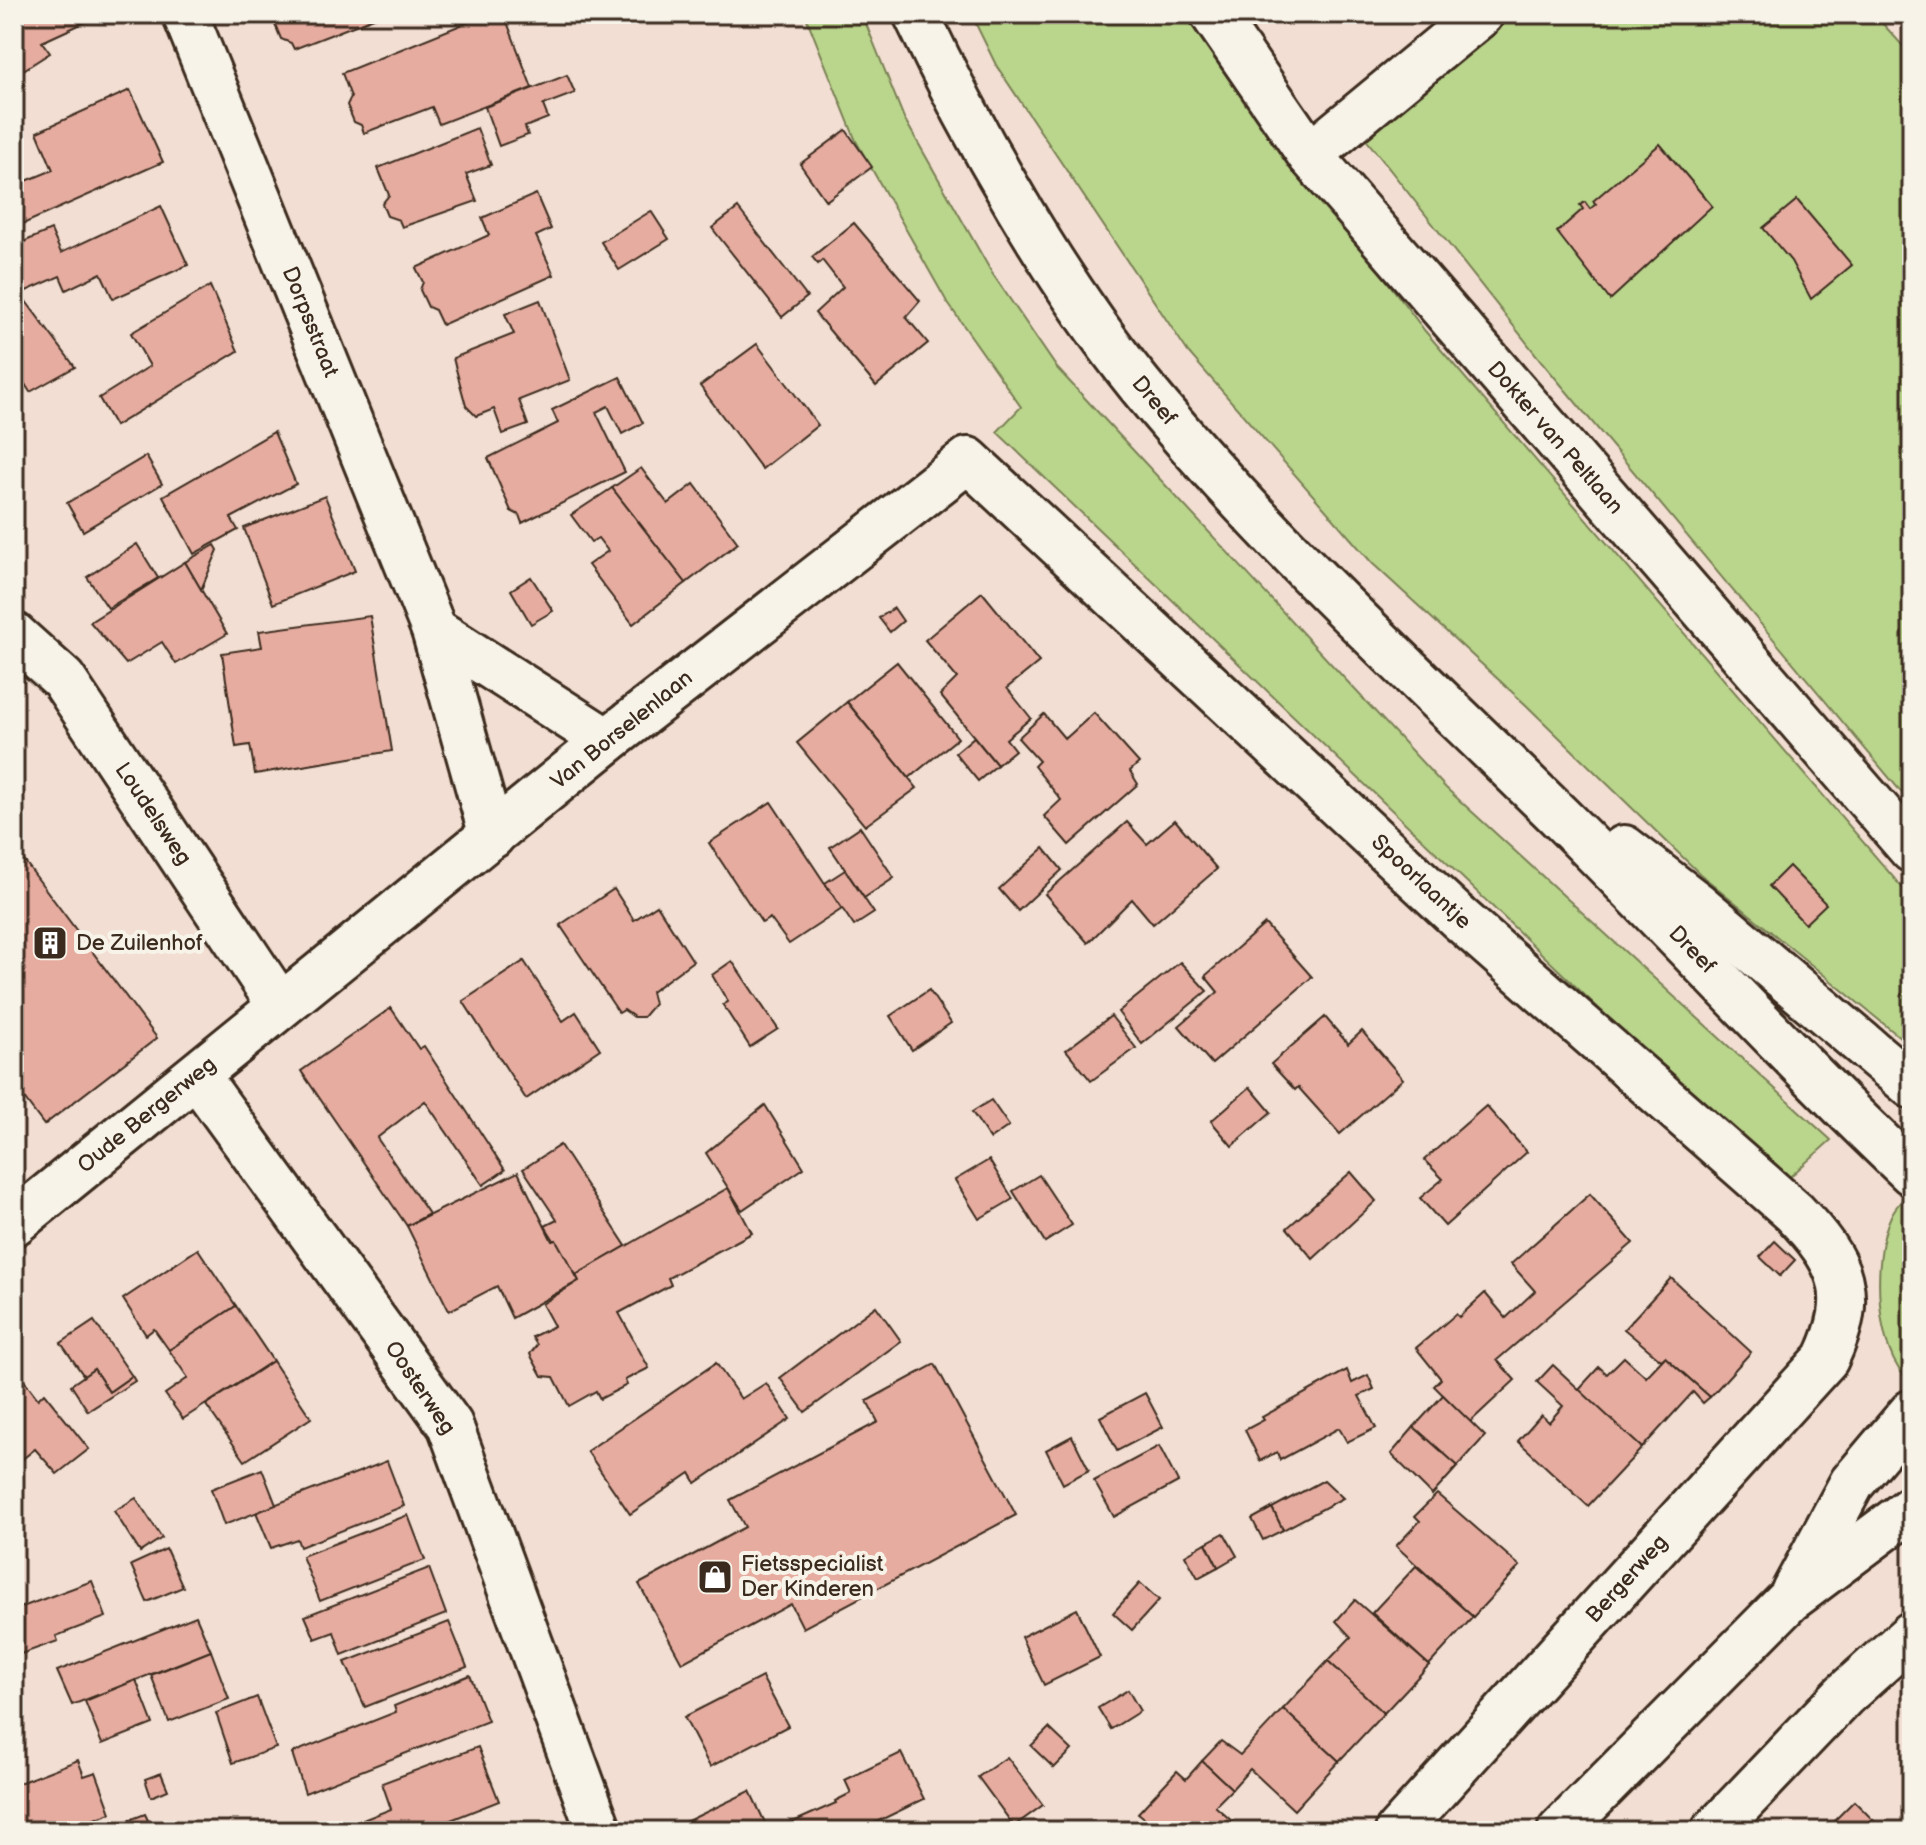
<svg xmlns="http://www.w3.org/2000/svg" width="1926" height="1845" font-family="'Balsamiq Sans',sans-serif">
<style>
.green{fill:#bad58c;stroke:#7a8055;stroke-width:2}
.building{fill:#e6aca0;stroke:#3b2a1e;stroke-width:2}
.lines{fill:none;stroke-linecap:round;stroke-linejoin:round}
.minor-casing{stroke:#3b2a1e;stroke-width:50}
.secondary-casing{stroke:#3b2a1e;stroke-width:50}
.minor{stroke:#f7f3e8;stroke-width:44}
.secondary{stroke:#f7f3e8;stroke-width:44}
.labels{text-anchor:middle;dominant-baseline:central;stroke-width:8;stroke-linejoin:round;paint-order:stroke}
.street-label{font-size:22px;fill:#3b2a1e;stroke:#f7f3e8}
.poi-label{font-size:22px;fill:#3b2a1e;stroke:#f7f3e8;text-anchor:start}
</style>
<rect width="100%" height="100%" fill="#f2ded2"/>
<filter id="ink" filterUnits="userSpaceOnUse"><feTurbulence type="fractalNoise" baseFrequency=".0125" numOctaves="2"/><feDisplacementMap in="SourceGraphic" scale="16" xChannelSelector="R" yChannelSelector="G"/><feConvolveMatrix kernelMatrix="1 2 1 2 8 2 1 2 1" color-interpolation-filters="sRGB"/></filter>
<g filter="url(#ink)">
<g class="green">
<path d="M805 14H862L904 118 992 273 1057 368 1446 788 1831 1140 1782 1184 997 432 1021 407 947 302 856 141Z"/>
<path d="M971 14H1184L1425 331 1912 899V1047L1700 874 1525 704 1372 563 1188 352 996 65Z"/>
<path d="M1497 14H1874L1912 56V805L1542 362 1357 128Z"/>
<path d="M1906 1195 1912 1205 1910 1381C1874 1354 1872 1254 1891 1216 1894 1208 1901 1202 1906 1195Z"/>
</g>
<g class="building">
<path d="M14 14H103L42 42 50 53 14 76Z"/>
<path d="M278 14H384L294 49 291 43 281 39 274 22Z"/>
<path d="M488 14H504L532 88 439 124 432 107 364 133 361 125 354 122 347 105 351 97 342 73Z"/>
<path d="M567 75 575 93 543 105 548 118 525 127 528 135 499 146 485 107Z"/>
<path d="M130 90 163 162 14 228V186L53 170 37 132Z"/>
<path d="M477 128 491 165 466 174 477 201 402 227 399 220 387 216 382 204 389 195 378 168Z"/>
<path d="M846 130 872 167 826 201 800 164Z"/>
<path d="M1660 144 1712 206 1610 300 1557 232 1583 209 1580 205 1585 202 1590 209 1596 204 1593 201Z"/>
<path d="M536 194 551 229 536 236 554 275 442 325 435 310 428 307 420 290 423 282 416 268 489 235 482 218Z"/>
<path d="M1797 200 1852 265 1811 299 1791 261 1763 228Z"/>
<path d="M161 206 188 265 113 299 101 273 66 290 60 276 24 292 14 272V246L51 230 61 253Z"/>
<path d="M738 208 807 297 782 317 712 228Z"/>
<path d="M651 211 669 239 619 270 601 242Z"/>
<path d="M854 223 920 301 906 317 928 343 876 386 815 313 843 287 822 260 818 264 812 257Z"/>
<path d="M210 286 238 351 115 426 99 398 150 366 131 333Z"/>
<path d="M16 288 75 367 30 392 14 367Z"/>
<path d="M540 300 570 380 519 400 528 425 503 434 494 409 476 416 466 406 453 358 514 334 505 314Z"/>
<path d="M757 344 818 425 762 469 700 386Z"/>
<path d="M620 377 643 423 622 434 608 406 596 412 625 472 522 523 519 515 511 511 488 458 558 423 552 410Z"/>
<path d="M274 432 296 484 231 518 238 530 194 554 163 496Z"/>
<path d="M146 456 162 484 83 531 67 503Z"/>
<path d="M641 468 668 504 694 484 738 543 686 583 612 488Z"/>
<path d="M612 488 686 583 633 624 588 565 608 551 598 538 591 542 571 515Z"/>
<path d="M325 496 355 571 273 604 244 528Z"/>
<path d="M137 544 158 578 108 608 87 577Z"/>
<path d="M215 545 218 550 201 590 185 562Z"/>
<path d="M185 562 227 634 176 664 162 642 126 664 90 622Z"/>
<path d="M531 577 553 611 531 624 511 590Z"/>
<path d="M982 592 1039 662 1007 688 1031 718 1006 739 1015 750 997 765 940 695 957 678 925 640Z"/>
<path d="M894 608 903 621 890 632 879 618Z"/>
<path d="M370 616 392 751 255 774 250 745 236 747 222 653 262 647 259 631Z"/>
<path d="M897 662 958 738 909 778 847 702Z"/>
<path d="M847 702 917 788 865 826 797 743Z"/>
<path d="M1094 713 1139 763 1130 771 1138 784 1069 845 1044 816 1061 800 1034 766 1039 761 1018 738 1044 714 1065 739Z"/>
<path d="M974 737 997 765 978 781 955 753Z"/>
<path d="M771 802 842 909 789 944 770 918 762 923 709 843Z"/>
<path d="M1175 820 1217 869 1153 924 1132 899 1088 943 1045 894 1127 822 1147 844Z"/>
<path d="M860 827 894 878 864 898 830 847Z"/>
<path d="M14 847 157 1038 44 1125 14 1085Z"/>
<path d="M1044 848 1062 870 1018 911 999 889Z"/>
<path d="M1789 866 1826 904 1805 924 1769 886Z"/>
<path d="M845 870 874 913 854 926 825 883Z"/>
<path d="M614 889 634 920 657 905 693 961 651 992 654 1004 643 1017H634L624 1010 619 1013 560 925Z"/>
<path d="M1265 924 1312 977 1212 1064 1179 1026 1218 992 1205 976Z"/>
<path d="M524 961 563 1021 576 1012 600 1049 526 1099 463 1001Z"/>
<path d="M732 961 778 1029 750 1047 723 1005 728 1002 712 975Z"/>
<path d="M1180 962 1207 991 1142 1044 1118 1012Z"/>
<path d="M929 990 951 1023 912 1050 890 1016Z"/>
<path d="M391 1008 419 1049 424 1046 505 1170 483 1185 425 1101 377 1138 429 1214 407 1226 301 1071Z"/>
<path d="M1111 1016 1136 1048 1091 1081 1066 1050Z"/>
<path d="M1325 1017 1348 1044 1362 1031 1403 1079 1340 1134 1298 1087 1295 1090 1271 1064Z"/>
<path d="M1250 1087 1271 1112 1232 1146 1211 1121Z"/>
<path d="M991 1100 1009 1126 990 1139 972 1112Z"/>
<path d="M765 1105 804 1168 742 1210 706 1153Z"/>
<path d="M1486 1106 1527 1152 1445 1226 1420 1198 1443 1179 1424 1160Z"/>
<path d="M560 1145 626 1246 576 1275 545 1226 557 1220 523 1169Z"/>
<path d="M989 1160 1013 1199 979 1219 955 1180Z"/>
<path d="M518 1172 552 1241 556 1240 579 1281 512 1318 497 1286 449 1311 407 1226Z"/>
<path d="M1351 1172 1376 1201 1313 1259 1287 1228Z"/>
<path d="M1039 1175 1072 1225 1045 1242 1013 1191Z"/>
<path d="M728 1188 752 1233 668 1278 671 1285 619 1313 649 1368 625 1380 627 1385 600 1399 596 1391 569 1406 554 1377 542 1376 530 1354 537 1345 532 1337 554 1326 542 1304 579 1281 576 1275 588 1268Z"/>
<path d="M1590 1194 1633 1243 1497 1360 1515 1380 1470 1422 1434 1386 1441 1379 1416 1348 1456 1314 1459 1317 1485 1293 1506 1318 1535 1291 1511 1264Z"/>
<path d="M1775 1241 1795 1260 1780 1276 1760 1257Z"/>
<path d="M198 1249 236 1306 169 1350 154 1329 146 1335 123 1299Z"/>
<path d="M1671 1278 1751 1352 1710 1397 1665 1357 1661 1360 1624 1329Z"/>
<path d="M236 1306 273 1361 183 1419 165 1394 188 1378 169 1350Z"/>
<path d="M876 1306 901 1341 805 1412 780 1378Z"/>
<path d="M94 1321 132 1376 109 1392 94 1369 84 1376 61 1343Z"/>
<path d="M1624 1357 1646 1377 1665 1357 1710 1397 1703 1403 1693 1392 1642 1448 1578 1390 1599 1367 1607 1374Z"/>
<path d="M273 1361 311 1418 245 1461 206 1405Z"/>
<path d="M716 1363 741 1399 766 1383 790 1419 696 1483 690 1473 630 1514 587 1451Z"/>
<path d="M935 1364 1016 1515 803 1628 791 1604 682 1663 639 1584 745 1527 730 1500 878 1422 867 1401Z"/>
<path d="M1553 1365 1642 1448 1588 1506 1518 1441 1541 1415 1549 1422 1563 1406 1537 1382Z"/>
<path d="M14 1367 38 1399 44 1393 89 1449 57 1474 35 1449 14 1466Z"/>
<path d="M94 1369 109 1392 132 1376 135 1381 88 1411 71 1385Z"/>
<path d="M1347 1370 1352 1383 1368 1375 1374 1389 1359 1396 1376 1428 1347 1442 1339 1428 1280 1460 1277 1452 1260 1461 1245 1430 1264 1420 1262 1417Z"/>
<path d="M1145 1393 1163 1427 1117 1451 1100 1417Z"/>
<path d="M1443 1395 1485 1436 1458 1466 1414 1427Z"/>
<path d="M1414 1427 1458 1466 1432 1495 1391 1454Z"/>
<path d="M1072 1436 1089 1470 1063 1484 1046 1450Z"/>
<path d="M1159 1446 1178 1482 1114 1517 1094 1481Z"/>
<path d="M387 1461 404 1506 300 1547 297 1539 271 1548 256 1512Z"/>
<path d="M262 1469 276 1505 224 1525 211 1489Z"/>
<path d="M1324 1480 1343 1498 1283 1530 1272 1508Z"/>
<path d="M1437 1494 1520 1566 1473 1617 1396 1546 1420 1521 1415 1516Z"/>
<path d="M136 1498 162 1538 140 1552 114 1511Z"/>
<path d="M1272 1508 1283 1530 1263 1540 1252 1519Z"/>
<path d="M408 1515 425 1560 320 1601 302 1556Z"/>
<path d="M1224 1533 1237 1556 1218 1567 1206 1543Z"/>
<path d="M1206 1543 1218 1567 1198 1578 1185 1555Z"/>
<path d="M166 1549 183 1587 147 1602 131 1565Z"/>
<path d="M1416 1566 1473 1617 1429 1665 1372 1613Z"/>
<path d="M429 1568 446 1614 342 1655 334 1632 315 1639 305 1616Z"/>
<path d="M92 1581 106 1617 56 1636 58 1641 21 1654 14 1634V1610Z"/>
<path d="M1140 1583 1159 1600 1132 1630 1113 1613Z"/>
<path d="M1355 1600 1429 1665 1384 1713 1328 1661 1351 1637 1336 1621Z"/>
<path d="M1077 1609 1100 1657 1044 1685 1021 1637Z"/>
<path d="M196 1616 211 1651 72 1705 57 1671Z"/>
<path d="M449 1622 467 1667 365 1707 345 1662Z"/>
<path d="M211 1651 229 1699 169 1722 151 1675Z"/>
<path d="M1328 1661 1384 1713 1339 1761 1283 1709Z"/>
<path d="M470 1675 488 1721 305 1793 292 1753 396 1712 394 1706Z"/>
<path d="M762 1677 788 1726 710 1767 684 1717Z"/>
<path d="M136 1680 153 1724 102 1744 85 1701Z"/>
<path d="M1128 1690 1140 1711 1111 1729 1098 1708Z"/>
<path d="M257 1697 276 1748 233 1763 216 1713Z"/>
<path d="M1283 1709 1339 1761 1294 1810 1250 1769 1232 1789 1202 1761 1221 1741 1240 1755Z"/>
<path d="M1049 1728 1072 1750 1054 1768 1031 1746Z"/>
<path d="M478 1747 499 1801 423 1831H335L391 1809 382 1783Z"/>
<path d="M901 1753 924 1799 858 1831H773L836 1803 835 1801 851 1793 845 1780Z"/>
<path d="M1007 1757 1043 1805 1014 1826 978 1777Z"/>
<path d="M78 1760 84 1776 96 1772 111 1813 62 1831H14V1785Z"/>
<path d="M1202 1761 1232 1789 1215 1806 1243 1831H1144L1151 1823 1138 1813 1177 1771 1186 1779Z"/>
<path d="M161 1773 168 1790 151 1797 145 1779Z"/>
<path d="M750 1791 769 1831H680L677 1826Z"/>
<path d="M1854 1801 1884 1831H1824Z"/>
<path d="M145 1814 153 1831H113L111 1827Z"/>
</g>
<g class="lines">
<defs>
<g id="minor">
<path d="M185 14 434 630 492 836"/>
<path d="M1213 14 1310 155 1912 850"/>
<path d="M1310 155 1481 14"/>
<path d="M434 630 607 741"/>
<path d="M14 635 63 679 279 1004"/>
<path d="M197 1076 450 1425 599 1831"/>
<path d="M14 1223 607 741 968 460 1459 918 1794 1212C1842 1262 1857 1294 1826 1359L1398 1831"/>
<path d="M1714 1831 1844 1695 1912 1634"/>
</g>
<g id="secondary">
<path d="M916 14C973 135 1055 280 1139 384 1267 542 1420 679 1564 821 1681 937 1792 1060 1912 1173"/>
<path d="M1624 848 1698 905 1912 1086"/>
<path d="M1794 1591 1852 1483 1912 1412"/>
<path d="M1560 1831 1789 1600 1912 1508"/>
</g>
</defs>
<use href="#minor" class="minor-casing"/>
<use href="#secondary" class="secondary-casing"/>
<use href="#minor" class="minor"/>
<use href="#secondary" class="secondary"/>
</g>
</g>
<defs>
<symbol id="building-square" viewBox="-11 -11 22 22"><rect x="-9" y="-9" width="18" height="18" rx="4" fill="#3b2a1e" stroke="#f7f3e8"/><path d="M-4-6H4V6H1V3H-1V6H-4ZM-2.5-4.3h1.7v1.8h-1.7ZM.8-4.3h1.7v1.8H.8ZM-2.5-1h1.7V.8h-1.7ZM.8-1h1.7V.8H.8Z" fill="#fff"/></symbol>
<symbol id="shop-square" viewBox="-11 -11 22 22"><rect x="-9" y="-9" width="18" height="18" rx="4" fill="#3b2a1e" stroke="#f7f3e8"/><path d="M-5-2.5h2.3a2.7 3.5 0 0 1 5.4 0H5L5.5 6h-11ZM-1.5-2.5h3a1.5 2.3 0 0 0-3 0Z" fill="#fff"/></symbol>
</defs>
<g fill-rule="evenodd">
<use href="#building-square" x="30" y="923" width="40" height="40"/>
<use href="#shop-square" x="695" y="1557" width="40" height="40"/>
</g>
<g class="labels">
<g class="street-label">
<text transform="translate(310 322) rotate(68)">Dorpsstraat</text>
<text transform="translate(1154 401) rotate(50)">Dreef</text>
<text transform="translate(1555 438) rotate(49)">Dokter van Peltlaan</text>
<text transform="translate(622 730) rotate(-39)">Van Borselenlaan</text>
<text transform="translate(153 814) rotate(56)">Loudelsweg</text>
<text transform="translate(1421 882) rotate(43)">Spoorlaantje</text>
<text transform="translate(1692 950) rotate(46)">Dreef</text>
<text transform="translate(147 1115) rotate(-39)">Oude Bergerweg</text>
<text transform="translate(420 1388) rotate(56)">Oosterweg</text>
<text transform="translate(1627 1579) rotate(-48)">Bergerweg</text>
</g>
<g class="poi-label">
<text x="76" y="943">De Zuilenhof</text>
<text x="741" y="1564">Fietsspecialist<tspan x="741" dy="25">Der Kinderen</tspan></text>
</g>
</g>
<rect width="1926" height="1845" fill="none" stroke="#f7f3e8" stroke-width="48"/>
<rect x="24" y="24" width="1878" height="1797" fill="none" stroke="#3b2a1e" stroke-width="3" filter="url(#ink)"/>
</svg>
